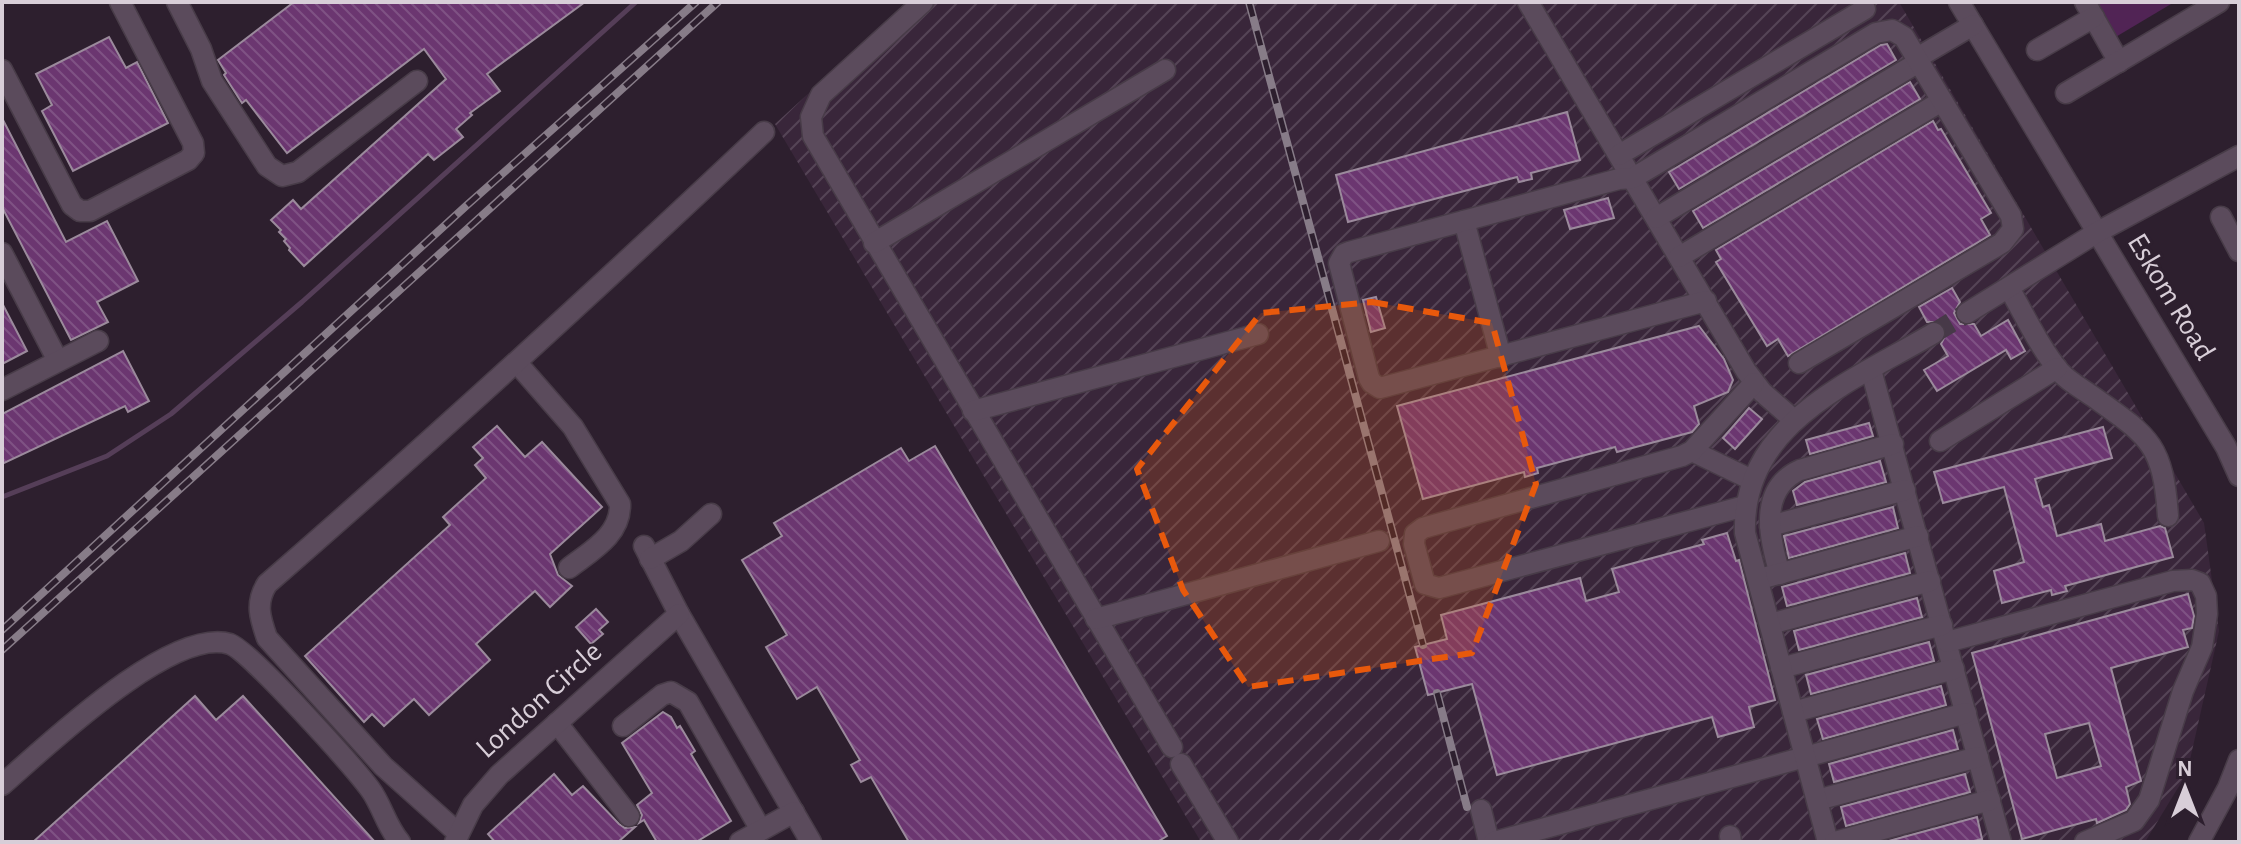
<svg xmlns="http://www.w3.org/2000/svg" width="2241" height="844" font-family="'Alegreya Sans',sans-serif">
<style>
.industrial{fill:url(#industrial-furrows)}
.green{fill:#512455}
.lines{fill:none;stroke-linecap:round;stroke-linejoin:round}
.stream{stroke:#553e58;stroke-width:5}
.building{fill:url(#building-back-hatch);stroke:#9b8a9c;stroke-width:2;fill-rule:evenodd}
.minor-tunnel{stroke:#473948;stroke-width:20;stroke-dasharray:20 10;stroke-linecap:butt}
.minor-casing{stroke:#483c48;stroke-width:23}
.minor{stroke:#5b4b5c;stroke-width:20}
.rail-casing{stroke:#877c88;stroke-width:8}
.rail{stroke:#2d1f2e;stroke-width:5;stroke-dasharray:15;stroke-linecap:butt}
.marked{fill:#e8590c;fill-opacity:0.2;stroke:#e8590c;stroke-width:6;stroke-dasharray:16 10;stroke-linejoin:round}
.labels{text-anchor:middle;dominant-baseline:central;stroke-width:6;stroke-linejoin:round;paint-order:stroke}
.street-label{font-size:30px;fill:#d8ced8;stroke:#2d1f2e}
</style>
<defs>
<pattern id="industrial-furrows" width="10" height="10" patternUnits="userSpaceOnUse" patternTransform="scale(2)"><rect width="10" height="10" fill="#39263a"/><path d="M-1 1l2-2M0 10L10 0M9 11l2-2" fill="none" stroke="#554456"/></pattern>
<pattern id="building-back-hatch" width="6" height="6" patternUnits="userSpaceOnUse" patternTransform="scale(2)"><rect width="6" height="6" fill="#6b3670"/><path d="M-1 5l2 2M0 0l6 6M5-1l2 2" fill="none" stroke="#7f5284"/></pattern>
</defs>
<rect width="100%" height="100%" fill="#2d1f2e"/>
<path class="industrial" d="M909 2H1899L2204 523 2219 631 2187 773 2145 842H1201L775 124Z"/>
<path class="green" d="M2093 2H2169L2171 4 2114 38Z"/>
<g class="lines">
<path class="stream" d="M2 497 107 456 171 414 302 302 636 2"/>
</g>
<g class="building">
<path d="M294 2H585L487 74 500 91 470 113 472 115 456 129 463 137 434 160 428 154 304 266 289 250 290 248 284 241 286 239 279 232 281 230 271 220 293 200 301 209 446 79 424 49 287 153 246 100 242 103 224 75 226 73 218 60Z"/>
<path d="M109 37 126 68 137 62 168 123 73 171 42 111 52 105 36 74Z"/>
<path d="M1887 44 1896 60 1679 189 1669 172 1881 45Z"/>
<path d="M1910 82 1920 99 1703 228 1693 211Z"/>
<path d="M1567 112 1580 160 1531 173 1532 179 1519 182 1517 177 1348 222 1336 175Z"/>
<path d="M2 118 66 242 107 221 138 281 97 302 108 322 71 340 2 207Z"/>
<path d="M1933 121 1938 130 1941 129 1991 213 1981 219 1990 235 1788 356 1778 339 1767 346 1716 262 1721 259 1716 250Z"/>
<path d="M1608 198 1614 218 1570 229 1564 210Z"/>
<path d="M1952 288 1960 302 1954 313 1960 324H1974L1981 336 2008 320 2025 351 2011 359 2006 350 1937 391 1924 370 1948 356 1941 344 1947 332 1940 322H1927L1919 307Z"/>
<path d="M1376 297 1385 328 1371 332 1363 300Z"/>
<path d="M2 303 27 351 2 364Z"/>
<path d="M1699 326 1724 359 1733 380 1728 392 1694 406 1699 424 1692 432 1617 452 1615 447 1537 468 1538 473 1525 477 1524 472 1423 499 1397 406Z"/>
<path d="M123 351 149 401 128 412 125 406 2 464V414Z"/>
<path d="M1749 408 1762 419 1735 449 1723 438Z"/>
<path d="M1869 423 1873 436 1810 454 1806 440Z"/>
<path d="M497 426 525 457 542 442 602 507 550 554 558 575 572 586 550 607 535 591 476 644 490 660 429 715 414 699 384 726 372 714 364 722 305 656 450 525 443 517 486 478 475 465 483 458 473 447Z"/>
<path d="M2103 427 2112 458 2035 479 2043 507 2049 505 2057 536 2101 524 2105 541 2160 526 2165 528 2173 557 2065 586 2067 591 2052 595 2051 590 2002 603 1994 571 2024 562 2004 487 1943 503 1934 472Z"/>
<path d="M935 446 1167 836 1157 842H909L871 777 861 782 851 765 860 760 817 687 797 699 766 647 787 635 742 560 782 536 774 523 901 448 909 461Z"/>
<path d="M1880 461 1886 482 1797 505 1793 491 1805 482Z"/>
<path d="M1893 507 1898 528 1789 558 1784 536Z"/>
<path d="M1727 533 1736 561 1739 560 1775 700 1749 707 1754 727 1718 737 1712 717 1497 775 1472 684 1428 695 1415 647 1447 639 1441 615 1580 578 1586 601 1619 592 1612 569 1704 544 1702 540Z"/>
<path d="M1905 553 1910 573 1787 606 1782 587Z"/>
<path d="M2188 594 2194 616 2192 628 2183 630 2188 647 2111 668 2141 781 2126 787 2130 804 2126 810 2097 823 2096 819 2022 839 1972 653ZM2089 723 2101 766 2057 778 2045 734Z"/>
<path d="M1917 598 1922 617 1799 650 1794 631Z"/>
<path d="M596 609 608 622 599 630 603 634 591 644 576 627Z"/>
<path d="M1929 642 1934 661 1811 694 1806 675Z"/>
<path d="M1941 686 1946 705 1823 739 1817 719Z"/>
<path d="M195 696 216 720 243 696 375 842H33Z"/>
<path d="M663 712 671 717 677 728 680 726 695 751 691 754 731 821 696 842H657L644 820 639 823 642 815 637 805 652 793 622 743Z"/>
<path d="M1953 730 1958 749 1834 782 1829 764Z"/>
<path d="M554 774 572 795 583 786 619 824 625 828 635 827 618 842H495L488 834Z"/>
<path d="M1965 774 1970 792 1846 826 1841 807Z"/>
<path d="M1977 817 1982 839 1970 842H1885Z"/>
</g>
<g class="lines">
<path class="minor-tunnel" d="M1934 333 1967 313"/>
<defs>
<g id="minor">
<path d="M177 2 201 49 212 81 267 166 282 176 298 172 417 81"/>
<path d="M923 2 821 95 811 117 813 136 1172 747"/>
<path d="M1528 2 1746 371 1762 392 1794 420"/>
<path d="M1959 2 2226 447 2239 476"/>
<path d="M2085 2 2119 62"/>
<path d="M2037 50 2094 17"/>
<path d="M1917 58 1973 25"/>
<path d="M2 70 72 205 80 211H90L188 160 194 153 193 143 120 2"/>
<path d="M2066 93 2219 2"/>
<path d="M1619 155 1865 9"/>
<path d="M2221 217 2239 251"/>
<path d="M1656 218 1919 62"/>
<path d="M1464 221 1501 357"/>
<path d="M874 243 1165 70"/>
<path d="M2 253 58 361"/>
<path d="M1679 257 1942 101"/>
<path d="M2009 288C2025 316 2040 348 2060 372 2069 382 2084 390 2095 398 2150 437 2163 445 2168 516"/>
<path d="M1706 301 1380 388 1372 383 1369 378 1339 263 1344 254 1349 252 1619 179 1633 178 1876 33 1892 30 1904 37 2011 216 2013 229 2002 243 1799 363"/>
<path d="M1967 313 2096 233 2239 156"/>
<path d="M517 363 573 427 620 504C621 535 591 551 569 568"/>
<path d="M1871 370 2001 842"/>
<path d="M2 390 98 341"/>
<path d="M973 411 1258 334"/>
<path d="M1940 441 2057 368"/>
<path d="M1692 451 1752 480"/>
<path d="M1745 506 1439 588 1425 584 1414 544 1415 534 1423 528 1682 456 1692 451 1754 383"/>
<path d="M1770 526 1905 490"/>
<path d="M644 546 679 614 811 842"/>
<path d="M650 559 681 541 711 514"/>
<path d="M1780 574C1769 538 1758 489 1800 470L1893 444"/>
<path d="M1767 577 1918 536"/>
<path d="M1096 619 1379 541"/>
<path d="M1770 624 1930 581"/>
<path d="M1947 642 2173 581 2192 580 2200 583 2206 596 2207 614 2202 647 2183 691 2149 800 2134 821 2085 842"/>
<path d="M1781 668 1942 625"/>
<path d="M1793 712 1954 669"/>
<path d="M557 723 629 816"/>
<path d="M623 726 662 695 671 692 688 702 761 830"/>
<path d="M1181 764 1228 842"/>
<path d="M2 785C46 747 171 626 230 644 250 651 353 766 370 789 382 805 386 826 400 842"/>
<path d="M1817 800 1978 757"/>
<path d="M1481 810 1489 842"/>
<path d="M458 833 383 766 267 638C260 618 255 603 267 584 436 437 601 286 764 132"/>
<path d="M1730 836 1731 842"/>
<path d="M455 842 473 805 499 775 679 614"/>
<path d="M740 842 794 812"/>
<path d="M1494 842 1966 713"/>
<path d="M1828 842 1745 533C1741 423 1853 381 1934 333"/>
<path d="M1835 842 1990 800"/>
<path d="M2199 842 2228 788 2239 760"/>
</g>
</defs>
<use href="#minor" class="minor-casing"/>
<use href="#minor" class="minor"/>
<defs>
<g id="rail">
<path d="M1249 2 1423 645"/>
<path d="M2 630 466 206 696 2"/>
<path d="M2 650 718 2"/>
<path d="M1437 693 1467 807"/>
</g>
</defs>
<use href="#rail" class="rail-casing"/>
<use href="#rail" class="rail"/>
</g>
<path class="marked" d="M1372 302 1492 323 1536 484 1472 653 1248 687 1183 590 1137 469 1261 313Z"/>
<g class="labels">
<g class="street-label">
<text transform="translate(2171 297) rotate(59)">Eskom Road</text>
<text transform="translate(539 700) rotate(-42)">London Circle</text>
</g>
</g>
<rect width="2241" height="844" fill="none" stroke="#d8ced8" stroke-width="8"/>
<g transform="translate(2185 788)" stroke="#2d1f2e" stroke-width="6" paint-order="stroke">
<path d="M0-6L14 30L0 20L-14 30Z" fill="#d8ced8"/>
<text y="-12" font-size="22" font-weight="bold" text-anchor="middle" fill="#d8ced8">N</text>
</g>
</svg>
